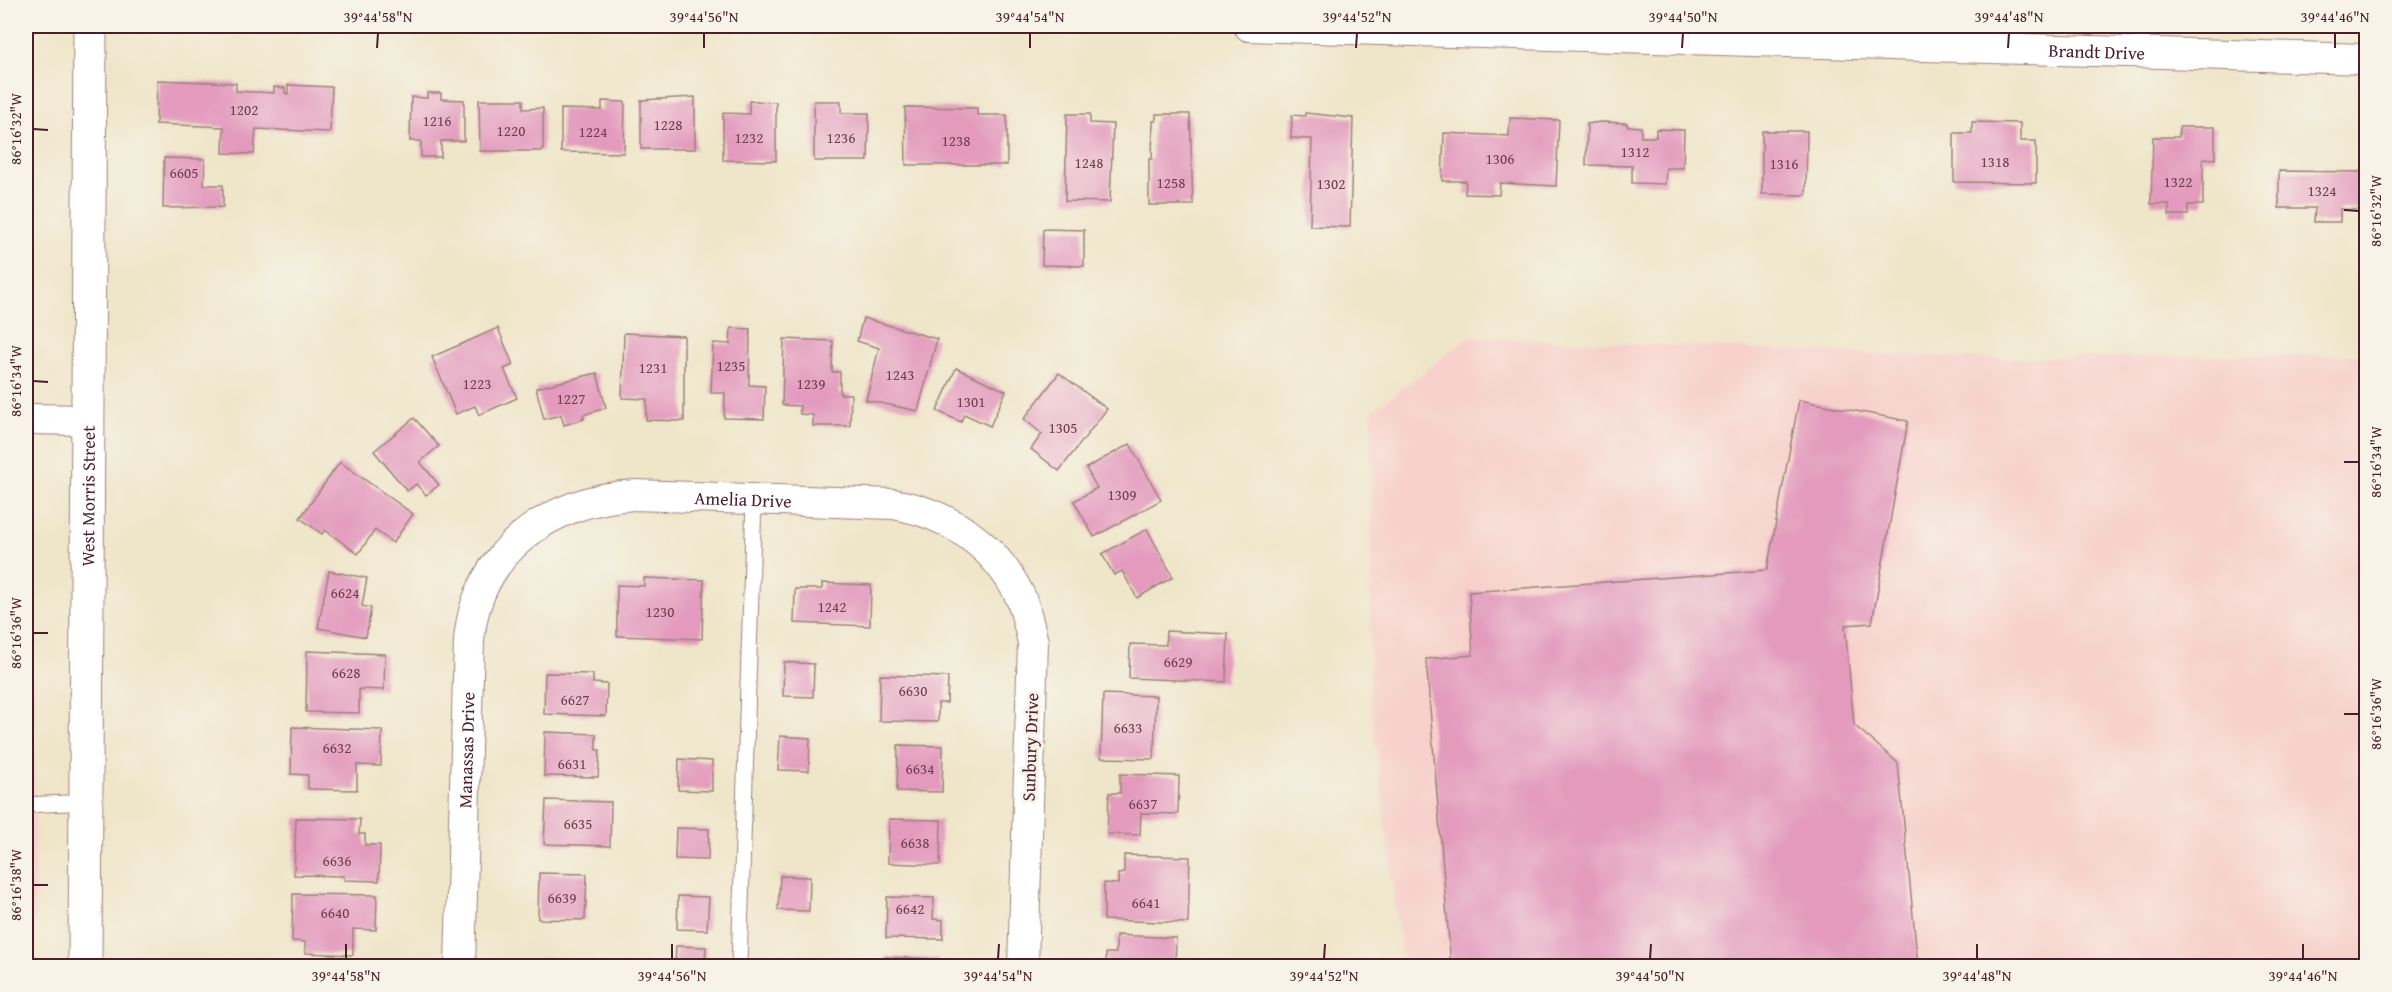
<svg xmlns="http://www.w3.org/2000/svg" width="2392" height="992" font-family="'Gentium Book Plus',serif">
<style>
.built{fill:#f7d0cb}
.building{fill:#e39abd}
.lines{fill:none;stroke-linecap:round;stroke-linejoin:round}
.service-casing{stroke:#9c827a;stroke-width:17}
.minor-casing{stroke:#9c827a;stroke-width:32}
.tertiary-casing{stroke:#9c827a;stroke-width:35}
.service{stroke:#fff;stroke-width:15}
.minor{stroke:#fff;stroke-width:30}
.tertiary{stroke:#fff;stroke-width:33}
.ticks{fill:none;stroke:#4a1f2b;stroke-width:2}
.labels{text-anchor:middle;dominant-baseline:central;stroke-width:6;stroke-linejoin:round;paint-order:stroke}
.number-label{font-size:15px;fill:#703e50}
.street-label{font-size:18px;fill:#4a1f2b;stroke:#f7f3e8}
.neatline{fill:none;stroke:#4a1f2b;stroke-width:2}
.ticks-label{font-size:15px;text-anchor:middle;fill:#4a1f2b}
</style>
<rect width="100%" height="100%" fill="#f7f3e8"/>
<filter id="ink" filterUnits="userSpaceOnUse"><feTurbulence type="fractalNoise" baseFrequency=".0167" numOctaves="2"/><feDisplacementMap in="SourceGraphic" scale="12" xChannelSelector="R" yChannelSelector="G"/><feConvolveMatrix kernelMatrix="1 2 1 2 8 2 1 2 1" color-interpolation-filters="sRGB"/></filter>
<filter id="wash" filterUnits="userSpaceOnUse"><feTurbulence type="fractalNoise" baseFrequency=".008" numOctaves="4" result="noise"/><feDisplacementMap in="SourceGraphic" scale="24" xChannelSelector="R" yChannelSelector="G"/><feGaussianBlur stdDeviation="1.35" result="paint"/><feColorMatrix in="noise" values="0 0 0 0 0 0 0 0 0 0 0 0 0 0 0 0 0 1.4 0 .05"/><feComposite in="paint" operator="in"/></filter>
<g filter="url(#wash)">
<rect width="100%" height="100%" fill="#efe5c9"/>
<g class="built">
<path d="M1470 337 1966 358 2366 355V966H1403L1370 698 1372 411Z"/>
<path d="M26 677 35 678V966H26Z"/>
</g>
<g id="blocks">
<g class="building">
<path d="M157 80 236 83V91L274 93V87L285 88V93L288 94V85L332 87 330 132 256 129 254 154 223 153 224 127 156 124Z"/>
<path d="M427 93H441V99L464 100V141H441V157H421V141H410L411 97 427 98Z"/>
<path d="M695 97V149H641V100Z"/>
<path d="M479 100H523V109L543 108V151H480Z"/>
<path d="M602 101 625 102 624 153 561 152V109L602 110Z"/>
<path d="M749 101 776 102V161L723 160V113L749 114Z"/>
<path d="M814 101H841V113H869L868 161H814Z"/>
<path d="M905 107 977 108V115H1007V165H906Z"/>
<path d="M1305 113 1353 118 1350 227 1310 226 1312 139 1291 138 1292 115 1305 116Z"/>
<path d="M1067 114H1090V123L1113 124 1110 202 1065 201Z"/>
<path d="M1156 114H1190L1193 205H1149V159H1152L1153 121H1156Z"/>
<path d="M1510 118 1559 120 1556 186 1500 183 1499 195 1465 194 1466 181H1442L1444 133 1509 136Z"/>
<path d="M1600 122 1627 123V126L1641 127V137H1656V129L1684 130 1683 168H1666L1665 184 1632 183V166L1586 165 1587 124Z"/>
<path d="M1972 122 2020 123V141H2036V183L1954 182V133H1972Z"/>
<path d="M2179 127H2215V159L2203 158V205H2188V215H2169V204H2151L2153 137H2179Z"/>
<path d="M1762 131H1807L1806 195 1762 194Z"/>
<path d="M164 158 205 159 204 185H223V207L163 208Z"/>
<path d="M2279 171 2365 172 2364 210 2340 209V222H2314L2315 208H2279Z"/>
<path d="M1043 229 1084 230V266L1042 265Z"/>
<path d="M863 318 937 339 918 411 866 400 879 348 857 341Z"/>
<path d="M498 328 513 365 504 369 517 398 479 415 475 406 456 414 432 357Z"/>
<path d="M731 328 750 329 749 385 765 386 764 419 724 418 725 393H711L713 343 730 344Z"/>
<path d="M624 333 684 336V421L646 420 647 399 622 398Z"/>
<path d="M784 339 833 341 832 372H840V394H851L850 426H813V415L800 414V406L782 405Z"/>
<path d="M956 368 1006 391 990 426 964 414 961 422 937 411Z"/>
<path d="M597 373 606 408 583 415 584 419 564 425 561 415 544 419 536 388Z"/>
<path d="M1059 373 1107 409 1059 471 1031 449 1042 434 1024 419Z"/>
<path d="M1799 400 1908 421 1872 623 1845 625 1854 725 1898 763 1918 966H1451L1426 659 1473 655 1469 592 1767 570Z"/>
<path d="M414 418 439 446 420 462 439 485 426 495 416 484 407 491 374 451Z"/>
<path d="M1130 444 1161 500 1094 537 1074 501 1097 488 1086 468Z"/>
<path d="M340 462 413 514 393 543 375 530 358 554 325 530 322 534 300 518Z"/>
<path d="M1147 529 1173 577 1137 598 1122 571 1114 575 1102 554Z"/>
<path d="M329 571 367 578 362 606 371 608 366 637 318 628Z"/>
<path d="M644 578 704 580 702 639 617 636V585L644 586Z"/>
<path d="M822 583 871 585 870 626 794 623 795 589H822Z"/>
<path d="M1166 631 1228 634 1226 682 1129 678 1130 644 1166 645Z"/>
<path d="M307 651 385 654 384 690 359 689V713L306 712Z"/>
<path d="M784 662 814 664 813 697 783 696Z"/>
<path d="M545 673 593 674V683L607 684 606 716 544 714Z"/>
<path d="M880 675 948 677 947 703H938V722L879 721Z"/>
<path d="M1103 694 1156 696 1154 759 1101 758Z"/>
<path d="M292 727 382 730 381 766 357 765V790L308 789V775L291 774Z"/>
<path d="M545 732 596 734V750H600L598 777 544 776Z"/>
<path d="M780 736 810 738 809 771 778 770Z"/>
<path d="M898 745 943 746 942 792 897 791Z"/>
<path d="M679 759 712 761V791L678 790Z"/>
<path d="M1120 774 1179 776 1178 814 1141 813 1140 835 1107 834 1109 793H1120Z"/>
<path d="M546 800 611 802 610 846 544 844Z"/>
<path d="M296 818 360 819 359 834H365V845H380L379 881 344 880V876L294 875Z"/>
<path d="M889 819 941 820 940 865 888 863Z"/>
<path d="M676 828 709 829 708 860 675 859Z"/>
<path d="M1124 855 1190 857 1188 923 1104 920V883L1118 884V874L1124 873Z"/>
<path d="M539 873 587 874 585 920 538 919Z"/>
<path d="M780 876 810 877 809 911 778 910Z"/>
<path d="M293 894 377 895 376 930 353 929V955L305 953V942L292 941Z"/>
<path d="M678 896 709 897 707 930 677 929Z"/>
<path d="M887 897 934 898 933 919 943 920V939L886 938Z"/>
<path d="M1116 935 1176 938 1175 966H1106V953H1116Z"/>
<path d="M676 946 706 947 705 966H675Z"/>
<path d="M885 957 938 959V966H885Z"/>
<path d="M541 960 583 961V966H541Z"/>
</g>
</g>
</g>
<g filter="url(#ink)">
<use href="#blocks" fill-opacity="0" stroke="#9c827a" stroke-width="1.5"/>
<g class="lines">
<defs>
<g id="service">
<path d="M26 805 86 802"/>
<path d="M739 966 754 499"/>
</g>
<g id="minor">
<path id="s1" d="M1249 26 2366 59"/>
<path d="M26 419 88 420"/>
<path id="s2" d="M460 966 469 641C476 552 550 499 635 495L893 504C947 513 994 544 1019 594 1026 608 1029 627 1033 642L1023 966"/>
</g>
<g id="tertiary">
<path id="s3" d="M85 966 90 26"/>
</g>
</defs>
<use href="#service" class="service-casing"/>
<use href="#minor" class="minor-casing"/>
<use href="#tertiary" class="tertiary-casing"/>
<use href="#service" class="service"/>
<use href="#minor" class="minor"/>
<use href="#tertiary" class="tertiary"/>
</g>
</g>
<path class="ticks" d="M377 48 378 33M704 48V33M1030 48V33M1356 48 1357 33M1682 48 1683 33M2008 48 2009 33M2335 48V33M33 129 48 130M2344 210 2359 211M33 381 48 382M2344 462H2359M33 633H48M2344 714H2359M33 885H48M346 959V944M672 959V944M998 959 999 944M1324 959 1325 944M1650 959 1651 944M1977 959V944M2303 959V944"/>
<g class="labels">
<g class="number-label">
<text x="244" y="109">1202</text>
<text x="437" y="120">1216</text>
<text x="668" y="124">1228</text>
<text x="511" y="130">1220</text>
<text x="593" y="131">1224</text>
<text x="749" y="137">1232</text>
<text x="841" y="137">1236</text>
<text x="956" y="140">1238</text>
<text x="1635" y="151">1312</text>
<text x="1500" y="158">1306</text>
<text x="1995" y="161">1318</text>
<text x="1089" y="162">1248</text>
<text x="1784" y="163">1316</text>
<text x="184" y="172">6605</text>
<text x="2178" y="181">1322</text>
<text x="1171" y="182">1258</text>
<text x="1331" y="183">1302</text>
<text x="2322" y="190">1324</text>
<text x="731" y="365">1235</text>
<text x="653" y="367">1231</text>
<text x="900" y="374">1243</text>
<text x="477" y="383">1223</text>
<text x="811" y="383">1239</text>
<text x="571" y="398">1227</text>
<text x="971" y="401">1301</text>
<text x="1063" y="427">1305</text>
<text x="1122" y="494">1309</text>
<text x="345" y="592">6624</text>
<text x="832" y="606">1242</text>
<text x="660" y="611">1230</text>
<text x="1178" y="661">6629</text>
<text x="346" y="672">6628</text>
<text x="913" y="690">6630</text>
<text x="575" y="699">6627</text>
<text x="1128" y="727">6633</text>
<text x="337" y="747">6632</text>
<text x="572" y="763">6631</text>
<text x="920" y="768">6634</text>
<text x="1143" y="803">6637</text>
<text x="578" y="823">6635</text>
<text x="915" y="842">6638</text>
<text x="337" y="860">6636</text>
<text x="562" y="897">6639</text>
<text x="1146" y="902">6641</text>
<text x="910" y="908">6642</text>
<text x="335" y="912">6640</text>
</g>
<g class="street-label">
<text stroke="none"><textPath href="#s1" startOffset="848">Brandt Drive</textPath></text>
<text stroke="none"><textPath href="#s3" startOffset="470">West Morris Street</textPath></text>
<text stroke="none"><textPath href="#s2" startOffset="676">Amelia Drive</textPath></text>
<text transform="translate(1030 747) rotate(-88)">Sunbury Drive</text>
<text stroke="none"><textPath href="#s2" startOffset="216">Manassas Drive</textPath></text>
</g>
</g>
<rect width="2392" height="992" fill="none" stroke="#f7f3e8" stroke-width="66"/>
<rect x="33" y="33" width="2326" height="926" class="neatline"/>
<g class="ticks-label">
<text x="378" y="22">39°44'58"N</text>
<text x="704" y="22">39°44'56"N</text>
<text x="1030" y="22">39°44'54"N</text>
<text x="1357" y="22">39°44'52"N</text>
<text x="1683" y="22">39°44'50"N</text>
<text x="2009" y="22">39°44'48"N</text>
<text x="2335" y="22">39°44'46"N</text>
<text transform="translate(16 129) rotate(-90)" y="5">86°16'32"W</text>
<text transform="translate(2376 211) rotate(-90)" y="5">86°16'32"W</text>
<text transform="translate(16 381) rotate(-90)" y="5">86°16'34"W</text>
<text transform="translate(2376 462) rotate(-90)" y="5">86°16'34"W</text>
<text transform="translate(16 633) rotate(-90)" y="5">86°16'36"W</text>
<text transform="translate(2376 714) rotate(-90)" y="5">86°16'36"W</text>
<text transform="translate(16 885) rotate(-90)" y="5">86°16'38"W</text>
<text x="346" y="981">39°44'58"N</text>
<text x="672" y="981">39°44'56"N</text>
<text x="998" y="981">39°44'54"N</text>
<text x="1324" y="981">39°44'52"N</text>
<text x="1650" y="981">39°44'50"N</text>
<text x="1977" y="981">39°44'48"N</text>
<text x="2303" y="981">39°44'46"N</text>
</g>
</svg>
